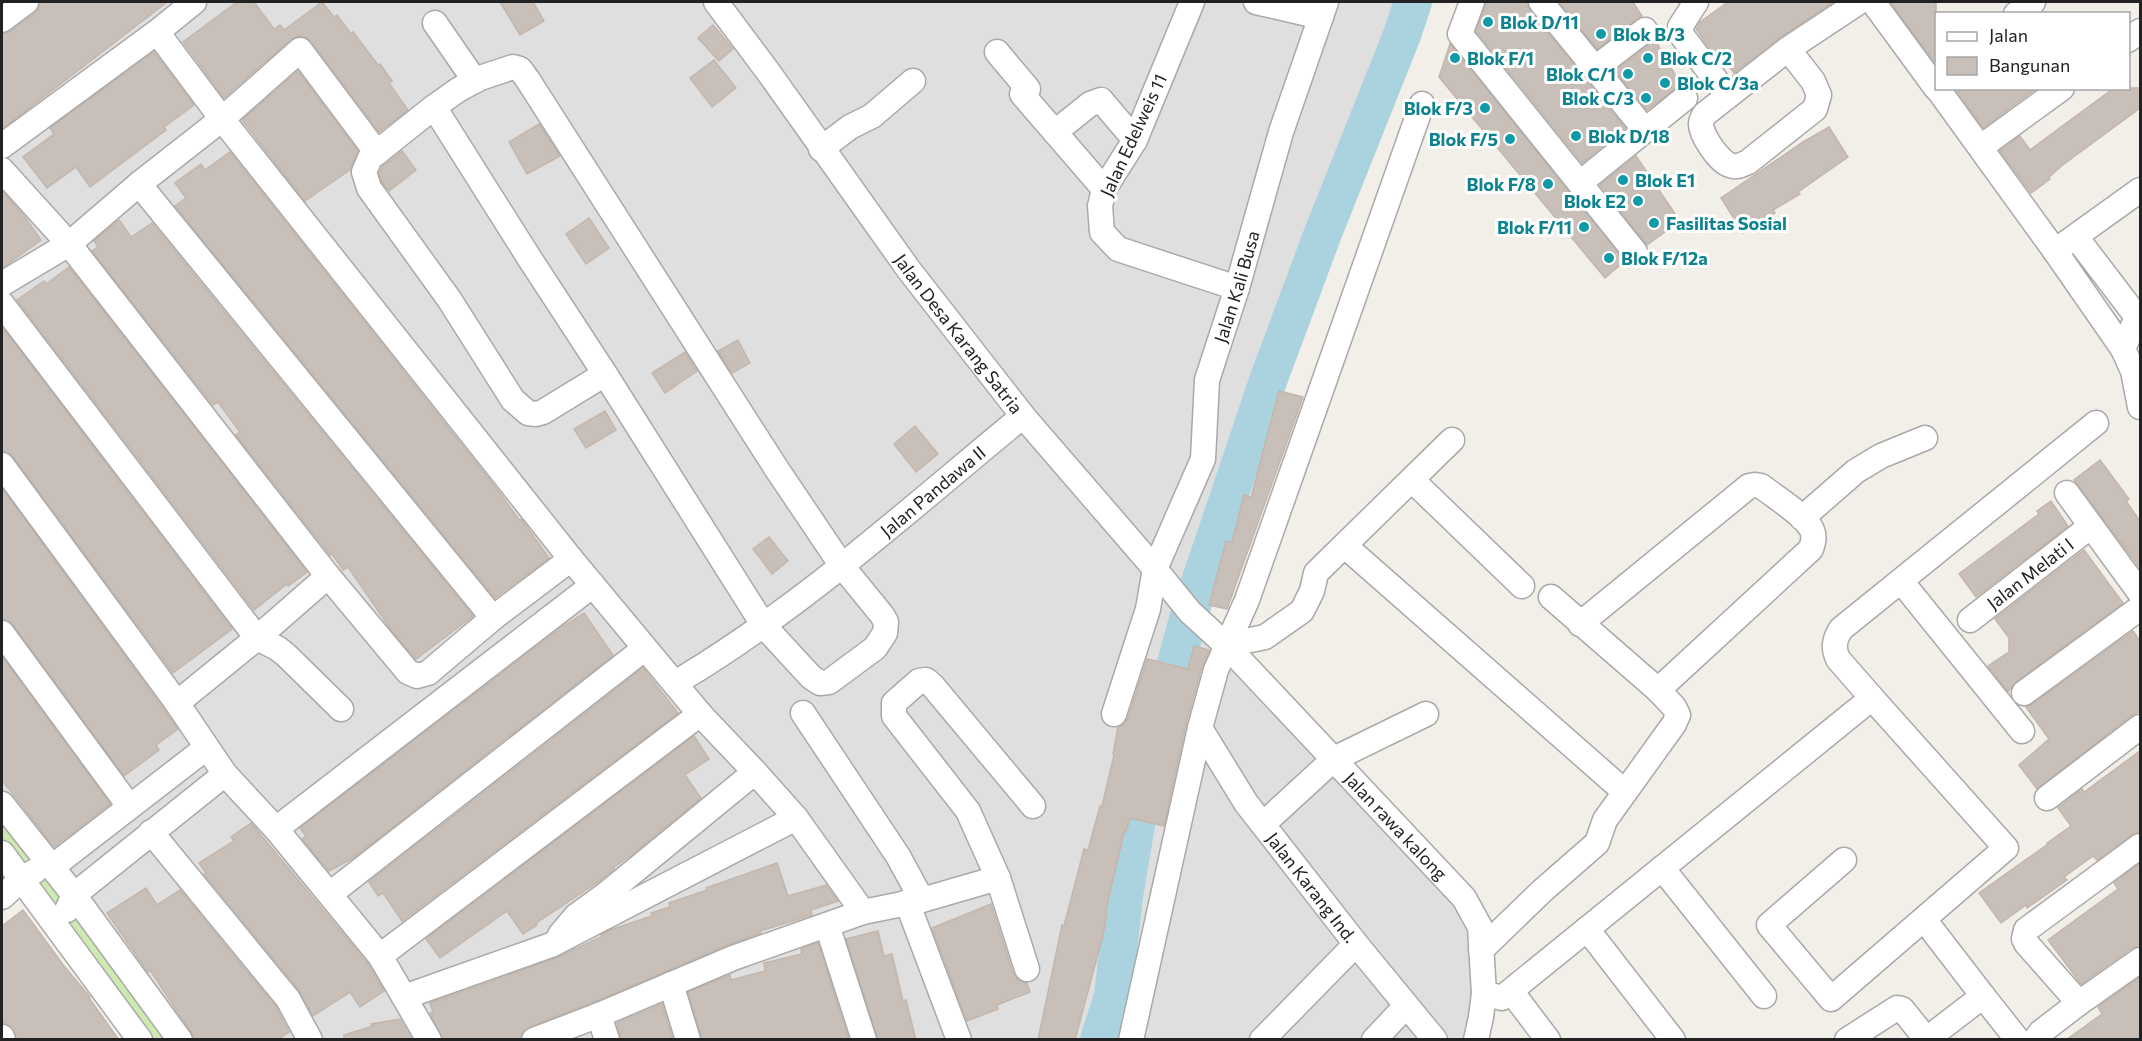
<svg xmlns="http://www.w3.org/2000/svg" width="2142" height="1041" font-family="Commissioner,sans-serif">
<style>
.residential{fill:#e0dfdf}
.grass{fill:#cdebb0}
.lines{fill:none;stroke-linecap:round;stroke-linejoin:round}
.river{stroke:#aad3df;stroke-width:38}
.building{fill:#c7bfb8;stroke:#c4b6ab;stroke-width:1.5}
.minor-casing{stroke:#a9a9a9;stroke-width:27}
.minor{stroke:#fff;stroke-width:24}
.culture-dot{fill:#0f9aa8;stroke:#fff;stroke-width:2}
.labels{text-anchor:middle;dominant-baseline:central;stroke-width:6;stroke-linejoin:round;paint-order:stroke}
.culture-label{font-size:18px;font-weight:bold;fill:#0d838f;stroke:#fff;text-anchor:start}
.street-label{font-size:18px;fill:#222;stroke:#fff}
</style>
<rect width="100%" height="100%" fill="#f2efe9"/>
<path class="residential" d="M2 2H1413L1402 35 1323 233 1269 378 1190 612 1474 916 1476 1039H180L2 804Z"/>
<path class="grass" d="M2 804 180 1039H140L2 853Z"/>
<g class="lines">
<g class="river">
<path d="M1162 715 1190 612 1269 378 1323 233 1402 35 1413 2"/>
<path d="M1099 1040 1113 996 1124 896 1141 795 1147 770"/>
</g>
</g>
<g class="building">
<path d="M40 2H167L2 129V34L11 31 35 13 39 8Z"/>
<path d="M237 2H254L274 29 280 25 284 30 322 2 334 17 337 15 351 34 353 32 378 65 380 64 392 81 389 83 408 110 379 132 311 41 306 37 298 36 291 39 224 98 183 42Z"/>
<path d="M500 2H533L544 21 520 35Z"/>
<path d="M1486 2H1527L1530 11 1625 128 1582 163 1476 31Z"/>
<path d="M1559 2H1633L1642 16 1597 49Z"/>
<path d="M1728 2H1834L1779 38 1734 73 1719 53 1715 56 1696 29 1700 22Z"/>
<path d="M1890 2H1936V64Z"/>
<path d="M713 25 733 49 719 61 698 38Z"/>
<path d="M1655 40 1681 85 1647 110 1615 71Z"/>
<path d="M1450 44 1625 261 1605 278 1439 77Z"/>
<path d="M154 52 194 105 164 127 166 130 90 187 76 167 47 188 23 157 54 134 50 128Z"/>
<path d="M714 60 736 88 712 107 690 78Z"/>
<path d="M298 71 358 151 351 169 305 201 242 120Z"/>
<path d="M1955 88H2037L1983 128Z"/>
<path d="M2114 88H2140V108L2064 164 2049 177 2050 179 2031 193 2000 151 2020 136 2030 150Z"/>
<path d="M539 124 560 156 527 174 509 142Z"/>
<path d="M1829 127 1848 157 1798 192 1800 194 1773 210 1775 213 1743 233 1721 198 1803 142Z"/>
<path d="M402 151 416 170 389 191 382 182 379 173 382 167Z"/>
<path d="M230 152 500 493 519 520 521 519 524 523 549 558 495 598 175 206 186 198 175 183 201 164 205 170Z"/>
<path d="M1636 156 1680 221 1647 245 1600 185Z"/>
<path d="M2 191 24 216 41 240 2 268Z"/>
<path d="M589 218 609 248 586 264 566 234Z"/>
<path d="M119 220 131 237 152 223 473 616 416 659 392 631 348 567 343 570 332 554 330 555 236 435 240 432 218 402 213 405 92 251 98 247 94 241Z"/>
<path d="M69 267 307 572 288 586 287 584 254 610 17 300 44 281 46 284Z"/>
<path d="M2 327 232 629 173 673 13 457 8 452 2 451Z"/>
<path d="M738 340 750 363 732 373 718 351Z"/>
<path d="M685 352 697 371 665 393 652 373Z"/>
<path d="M1279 391 1303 397 1227 609 1209 605 1226 541 1232 542 1244 495 1251 497Z"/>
<path d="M605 411 616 430 586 448 574 429Z"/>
<path d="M915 426 938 454 916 472 894 444Z"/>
<path d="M2100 460 2129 499 2126 501 2140 521V568L2074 480Z"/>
<path d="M2 488 178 729 156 745 159 750 124 776 13 625 8 620 2 619Z"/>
<path d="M2051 501 2068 526 1976 597 1959 574 2039 514 2037 511Z"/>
<path d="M769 537 788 561 772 574 753 549Z"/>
<path d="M2084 550 2123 603 2016 682 2008 692 1988 666 2009 652V638L1995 619Z"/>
<path d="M584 613 613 655 353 858 329 871 302 839 306 836 300 828 562 627Z"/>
<path d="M2133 631 2140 641V711L2131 716 2037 789 2019 765 2049 739 2026 707 2032 704Z"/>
<path d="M1194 646 1209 650 1202 666 1186 724 1164 826 1130 818 1126 832H1124L1105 914H1107L1103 935 1075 1040H1038L1062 925 1064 926 1084 849 1088 850 1100 806H1102L1114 755 1113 754 1118 727 1124 724 1128 718 1147 659 1188 669Z"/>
<path d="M2 656 110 804 54 847 2 780Z"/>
<path d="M643 668 678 713 402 921 383 893 378 896 369 882Z"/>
<path d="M694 736 709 759 685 775 701 798 630 856 613 868 614 869 598 882 536 923 537 925 523 934 507 911 440 958 426 939Z"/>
<path d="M2140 751V832L2132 835 2097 860 2093 856 2064 877 2067 880 2027 908 2026 905 2001 923 1979 893 2048 844 2047 843 2071 826 2058 808 2082 789 2084 792Z"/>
<path d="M251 823 368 964 384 991 360 1007 350 992 313 1016 299 990 204 874 206 873 199 863 234 841 231 837Z"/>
<path d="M777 863 788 896 826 885 838 901 811 910 812 915 760 931 761 933 727 945 594 1002 529 1027 523 1032 520 1040H443L430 1013 433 1012 430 1003 556 958 601 937V935L610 930 652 916 651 913 670 907 669 903 707 890 706 888 720 883Z"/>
<path d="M2140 863V946L2132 948 2081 984 2048 940 2118 889 2114 883Z"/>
<path d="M146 888 157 905 180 890 276 1007 289 1032 277 1040H196L150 970 148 972 107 913Z"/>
<path d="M991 904 1013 973 1018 980 1027 983 1030 992 997 1005 998 1009 967 1021 932 928Z"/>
<path d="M23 910 64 966 90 997 89 998 119 1040H17L12 1027 2 1023V926Z"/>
<path d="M878 931 884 956 892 954 903 1001 906 1000 916 1040H878L846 939Z"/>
<path d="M818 943 849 1040H702L688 992 730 975 731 980 765 971 764 963 802 954 801 949Z"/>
<path d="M2140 977V1040H2066L2102 1014 2098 1007Z"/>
<path d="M662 1004 673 1040H621L617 1023Z"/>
<path d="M400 1019 412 1040H344V1035L373 1026 371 1024Z"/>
</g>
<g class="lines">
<defs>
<g id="minor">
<path id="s1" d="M716 2 769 73 909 270 1023 416 1155 569 1190 612 1226 645 1464 898 1480 927 1484 993 1481 1017 1476 1040"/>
<path d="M1192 2 1135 140 1104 189 1100 206 1102 232 1118 249 1237 288"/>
<path d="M1256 2 1321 17"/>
<path d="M1472 2 1460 34 1635 252"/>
<path d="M1541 2 1645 130"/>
<path d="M1696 2 1680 27 1683 37 1728 96"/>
<path d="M1873 2 1936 88"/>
<path d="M2016 14 2033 2"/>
<path d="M2 20 26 2"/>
<path d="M435 23 475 81"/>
<path d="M157 32 222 119 571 559 700 714 755 772 796 818 863 912"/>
<path d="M2128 40 2140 31"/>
<path d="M1788 49 1813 81 1819 95 1815 109 1748 162C1741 165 1737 168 1730 165 1719 162 1700 134 1701 123 1701 120 1703 117 1705 114L1788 49 1859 2"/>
<path d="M997 52 1028 89 1022 94 1104 189"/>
<path d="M1594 69 1645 30"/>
<path d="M1937 88 2055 251 2140 190"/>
<path d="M434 107 528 256 605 374 764 626 811 677 820 683 829 682 875 648 885 633 886 622 882 615 842 566 776 468 528 80 520 69 513 67 480 78 458 90 434 107 370 158 364 172 369 188 449 299 513 400 528 413 536 414 543 412 605 374"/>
<path d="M1055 132 1090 104 1101 100 1135 140"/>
<path d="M2 146 157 32 194 2"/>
<path d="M1981 147 2062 88"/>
<path d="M821 149 850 127 872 116 913 81"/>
<path d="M2 170 69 244 328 576 408 672 417 676 428 673 493 618 571 559"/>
<path d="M1580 183 1685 98"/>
<path d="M139 184 493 618"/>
<path d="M2055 251 2123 349 2137 317 2076 237"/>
<path d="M2 284 69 244 139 184 222 119 300 50 377 153"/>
<path d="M2 304 257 638 277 648 286 655 341 709"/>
<path d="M2123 349 2133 371 2140 407"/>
<path d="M2 465 177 703 225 774 276 829 380 956 404 997 551 945 796 818"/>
<path d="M1413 481 1522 586"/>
<path d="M2067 493 2140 593"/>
<path d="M1802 518 1856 471 1881 456 1925 438"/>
<path d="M1345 546 1625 792"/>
<path d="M1901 581 2022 731"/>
<path id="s2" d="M1970 620 2091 526"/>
<path d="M1580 624 1749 486 1755 485 1761 486C1775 497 1805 515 1812 530 1815 537 1813 543 1811 549L1658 690"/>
<path d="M2 633 129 806"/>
<path d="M1226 645 1265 637 1302 611 1312 591 1316 573 1452 440"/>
<path id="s3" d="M685 677C807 603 913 506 1023 416"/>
<path d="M2024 693 2140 608"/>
<path d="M1872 698 1838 659C1833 648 1834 640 1841 629L2096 423"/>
<path d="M177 703 257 638 328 576"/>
<path d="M803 713 898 856 922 900"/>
<path id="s4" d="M1114 714 1148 609 1155 569 1203 459 1207 380 1237 288 1281 132 1326 2"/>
<path id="s5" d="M1200 728 1246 803 1356 944 1435 1040"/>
<path d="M2047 798 2140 727"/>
<path d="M2 804 74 895 180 1040"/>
<path d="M1272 816 1334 759 1426 714"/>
<path d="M276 829 593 585"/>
<path d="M151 832 288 999 310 1040"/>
<path d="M2 853 140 1040"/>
<path d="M52 867 206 748"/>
<path d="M1662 868 1764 996"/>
<path d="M330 894 644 649"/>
<path d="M2 897 22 879 35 871"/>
<path d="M907 902 959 1040"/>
<path d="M67 910 74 895 225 774"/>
<path d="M827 925 864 1040"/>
<path d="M1587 929 1673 1040"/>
<path d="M560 935 576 916 605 895 755 772"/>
<path d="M1481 950 1542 891 1597 843 1605 820 1674 724 1678 715 1674 707 1658 690 1551 597"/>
<path d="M380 956 700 714"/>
<path d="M1027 969 998 878 968 811 894 716V703L919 681 926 680 932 685 1033 806"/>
<path d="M671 984 688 1040"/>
<path d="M1511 991 1548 1040"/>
<path d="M1484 993 1502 998 1872 698 2006 848 1831 999 1769 925 1844 860"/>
<path d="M1983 996 2017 1039"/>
<path d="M404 997 429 1040"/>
<path d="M2079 1003 2026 943 2024 939 2026 930 2140 846"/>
<path d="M599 1015 607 1040"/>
<path d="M2 1037 3 1040"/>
<path d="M1927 1039 1983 996 1933 931"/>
<path d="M534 1040 599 1015 733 958 863 912 922 900 998 878"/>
<path d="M1131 1040 1200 728 1216 670 1247 600 1422 104"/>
<path d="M1262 1040 1356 944"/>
<path d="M1374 1040 1406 1006"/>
<path d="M1847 1040 1897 1008 1902 1009 1927 1040"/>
<path d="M2035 1040 2041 1032 2079 1003 2140 960"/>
</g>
</defs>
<use href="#minor" class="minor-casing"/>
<use href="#minor" class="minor"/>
</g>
<g class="culture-dot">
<circle cx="1488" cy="22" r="6"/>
<circle cx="1601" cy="34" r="6"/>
<circle cx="1455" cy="58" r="6"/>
<circle cx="1648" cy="58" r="6"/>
<circle cx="1628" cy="74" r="6"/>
<circle cx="1665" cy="83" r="6"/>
<circle cx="1646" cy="98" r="6"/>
<circle cx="1485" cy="108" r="6"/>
<circle cx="1576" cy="136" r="6"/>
<circle cx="1510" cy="139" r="6"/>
<circle cx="1623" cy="180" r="6"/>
<circle cx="1548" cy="184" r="6"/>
<circle cx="1638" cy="201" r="6"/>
<circle cx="1654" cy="223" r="6"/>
<circle cx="1584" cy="227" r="6"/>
<circle cx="1609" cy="258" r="6"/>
</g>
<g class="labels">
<g class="culture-label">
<text x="1500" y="22">Blok D/11</text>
<text x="1613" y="34">Blok B/3</text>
<text x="1467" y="58">Blok F/1</text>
<text x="1660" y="58">Blok C/2</text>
<text x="1616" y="74" text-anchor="end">Blok C/1</text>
<text x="1677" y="83">Blok C/3a</text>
<text x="1634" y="98" text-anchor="end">Blok C/3</text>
<text x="1473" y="108" text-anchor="end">Blok F/3</text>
<text x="1588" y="136">Blok D/18</text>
<text x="1498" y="139" text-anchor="end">Blok F/5</text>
<text x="1635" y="180">Blok E1</text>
<text x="1536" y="184" text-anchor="end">Blok F/8</text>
<text x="1626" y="201" text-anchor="end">Blok E2</text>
<text x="1666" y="223">Fasilitas Sosial</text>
<text x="1572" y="227" text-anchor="end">Blok F/11</text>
<text x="1621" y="258">Blok F/12a</text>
</g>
<g class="street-label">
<text transform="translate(1133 135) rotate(-65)">Jalan Edelweis 11</text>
<text stroke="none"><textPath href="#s4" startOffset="448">Jalan Kali Busa</textPath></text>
<text stroke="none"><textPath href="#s1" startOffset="411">Jalan Desa Karang Satria</textPath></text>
<text stroke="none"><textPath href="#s3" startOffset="310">Jalan Pandawa II</textPath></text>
<text stroke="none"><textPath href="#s2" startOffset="76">Jalan Melati I</textPath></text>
<text stroke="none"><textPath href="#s1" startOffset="1070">Jalan rawa kalong</textPath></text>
<text stroke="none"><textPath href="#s5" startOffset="195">Jalan Karang Ind.</textPath></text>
</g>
</g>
<rect width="2142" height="1041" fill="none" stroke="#222222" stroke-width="6"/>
<rect x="1935" y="12" width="195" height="78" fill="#ffffff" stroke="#a7a7a7" stroke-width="1.5"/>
<rect x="1947" y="32" width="30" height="9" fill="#ffffff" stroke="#a7a7a7" stroke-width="1.5"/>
<text x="1989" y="42" font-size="18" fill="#222222">Jalan</text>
<rect x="1947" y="57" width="30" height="18" fill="#c7bfb8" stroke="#a7a7a7" stroke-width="1.5"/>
<text x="1989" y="72" font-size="18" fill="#222222">Bangunan</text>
</svg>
